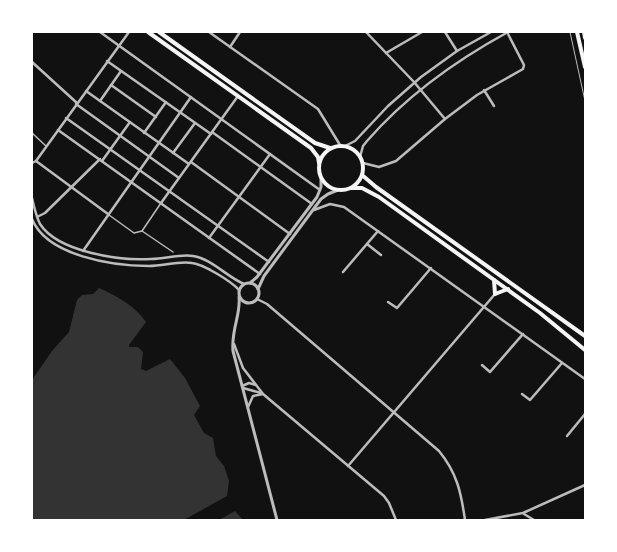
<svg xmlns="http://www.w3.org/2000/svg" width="617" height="552" font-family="'DejaVu Sans',sans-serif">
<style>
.water{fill:#333}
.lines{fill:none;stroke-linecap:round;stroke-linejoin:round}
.service{stroke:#bcbcbc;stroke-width:1}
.pedestrian{stroke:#bcbcbc;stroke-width:1.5}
.minor{stroke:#bcbcbc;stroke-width:2.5}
.tertiary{stroke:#bcbcbc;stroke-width:3}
.trunk{stroke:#f5f5f5;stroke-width:4}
</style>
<rect width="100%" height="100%" fill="#111"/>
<g class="water">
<path d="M99 288C117 296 135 306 146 322L129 345V347H138L143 352 141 369 146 371 170 359 185 378 200 406 194 415 204 433 213 438 216 456 224 466 229 481 227 496 184 520H32V380L52 351 69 332 77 300 82 295 93 294Z"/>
<path d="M235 511 243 520H219Z"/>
</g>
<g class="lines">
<path class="service" d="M570 32 585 101"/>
<g class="pedestrian">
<path d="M32 133 46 146"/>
<path d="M109 215 134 233 142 231 173 252"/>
<path d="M142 231 161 203"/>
</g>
<g class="minor">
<path d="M100 32 320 190"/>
<path d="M209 32 318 109 340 145"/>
<path d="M366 32 414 82 445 119"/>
<path d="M445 32 457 51"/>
<path d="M230 47 240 32"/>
<path d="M386 53 422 32"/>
<path d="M107 61 211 134"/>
<path d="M32 62 77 103"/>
<path d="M111 85 156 117"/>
<path d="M484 90 494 106"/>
<path d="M86 91 189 164"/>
<path d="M100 101 121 71"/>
<path d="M76 104 179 178"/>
<path d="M66 118 269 262"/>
<path d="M58 130 260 274"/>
<path d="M212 132 312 204"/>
<path d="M144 133 166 102"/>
<path d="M345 146 355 141 388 106 421 77 457 51 491 32"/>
<path d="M173 153 195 123"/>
<path d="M360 157 363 146 367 141C407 95 455 61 508 32"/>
<path d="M36 161 108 214"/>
<path d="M102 161 130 122"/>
<path d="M191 162 290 234"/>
<path d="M32 163 36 161 129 32"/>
<path d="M363 163 379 167 396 161 445 119 477 95 523 69 524 65 507 32"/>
<path d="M32 198C34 207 36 216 40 224 58 252 120 261 151 259 165 259 179 254 193 256 212 259 227 277 244 284"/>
<path d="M161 203 238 96"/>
<path d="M314 210 330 204 344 207 585 379"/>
<path d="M37 217 45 213 100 159"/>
<path d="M32 219C47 256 113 266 149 266 163 266 178 261 192 263 203 264 231 281 239 290"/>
<path d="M209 238 270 154"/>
<path d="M367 244 381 255"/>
<path d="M83 251 191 97"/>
<path d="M343 272 378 231"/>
<path d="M257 299 267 304 439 451C457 473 461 492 465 520"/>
<path d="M388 302 397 308 431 268"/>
<path d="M234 344 243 368 263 394 384 496 389 503 396 520"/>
<path d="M482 365 490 372 523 334"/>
<path d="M242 386 249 383 256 385"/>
<path d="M243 388 261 393"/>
<path d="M522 394 530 400 562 363"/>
<path d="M248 407 253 396 263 394"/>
<path d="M567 436 585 414"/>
<path d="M348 466 495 294"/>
<path d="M524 514 534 520"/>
<path d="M485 520 523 513 585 485"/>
</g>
<g class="tertiary">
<circle cx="249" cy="293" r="10"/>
<path d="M250 283 257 277 317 197 321 187V177"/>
<path d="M258 289 264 276 321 199 328 194 338 190"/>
<path d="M239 297C241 315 231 329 233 351L277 520"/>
</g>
<g class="trunk">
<path d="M148 32 311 148 318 157 319 163"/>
<path d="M159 32 315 143 330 148"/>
<path d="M577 32 585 67"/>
<path d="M584 32 585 38"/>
<circle cx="341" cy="168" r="22"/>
<path d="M362 175 376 187 585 336"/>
<path d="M351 188H362L379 197 540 313 585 350"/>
<path d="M494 280 495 294"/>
<path d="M495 294 508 289"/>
</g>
</g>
<rect width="617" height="552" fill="none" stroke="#ffffff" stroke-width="66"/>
</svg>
